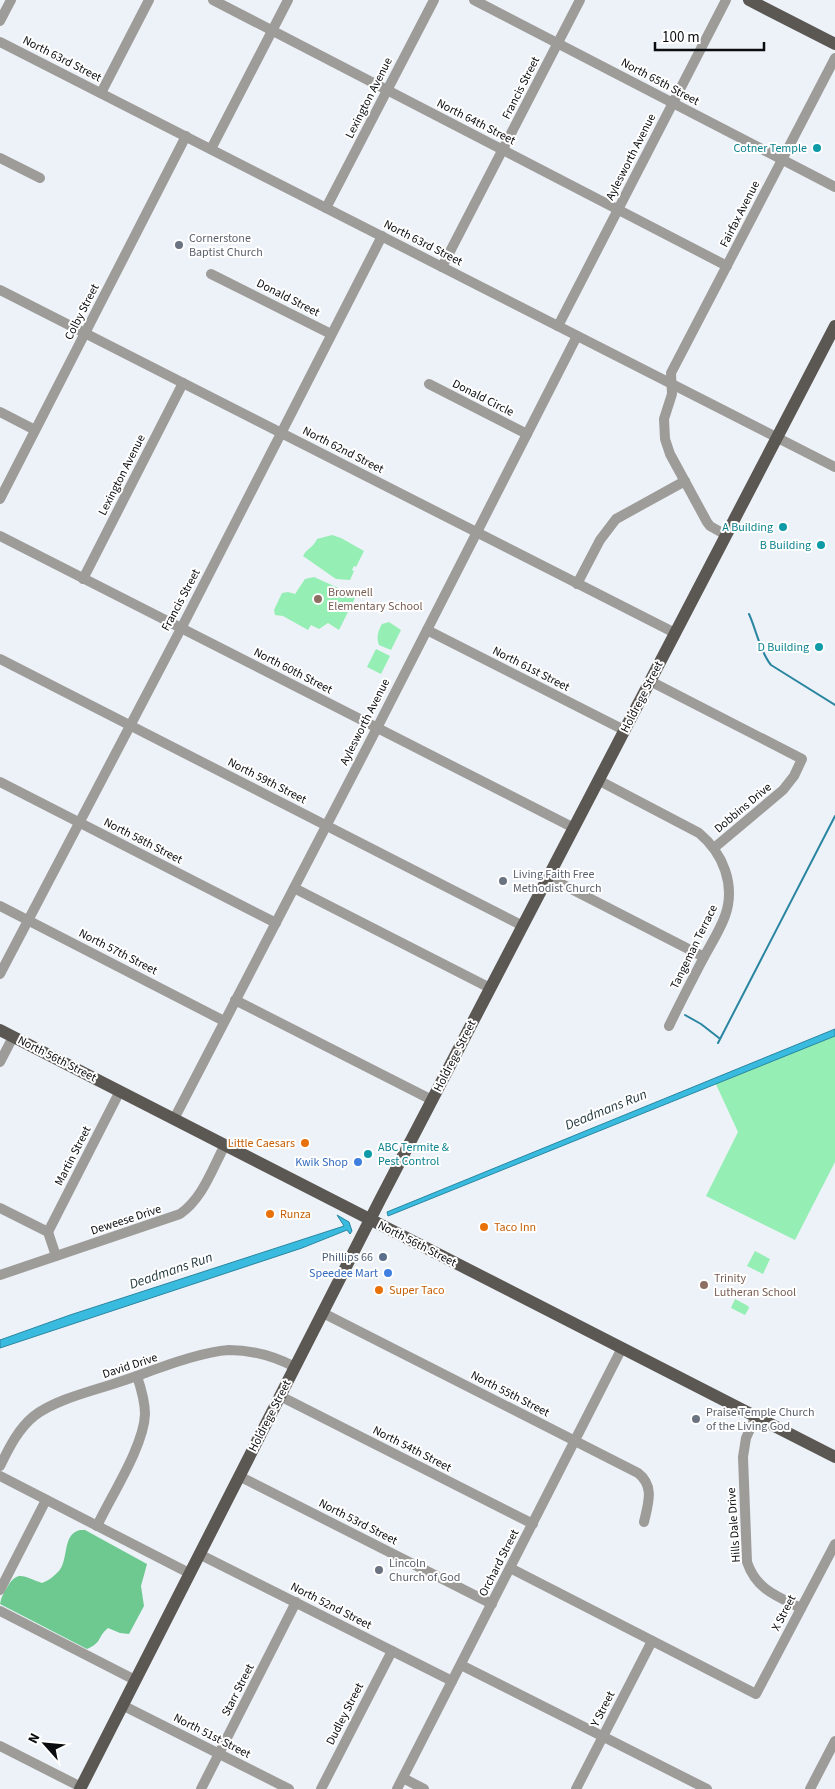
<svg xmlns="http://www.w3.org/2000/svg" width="835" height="1789" font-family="'Source Sans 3',sans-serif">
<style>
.green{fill:#95eeb4}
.forest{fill:#6ec990}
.water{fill:#38bbde;stroke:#2a86a0}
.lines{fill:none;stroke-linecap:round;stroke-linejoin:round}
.stream{stroke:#2a86a0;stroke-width:2}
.minor{stroke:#9e9c99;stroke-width:10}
.major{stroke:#5b5752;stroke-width:12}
.culture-dot{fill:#0f9aa8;stroke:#fff;stroke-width:2}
.worship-dot{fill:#6b7280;stroke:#fff;stroke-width:2}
.education-dot{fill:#8d6e63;stroke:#fff;stroke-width:2}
.food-dot{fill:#e8710a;stroke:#fff;stroke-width:2}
.shop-dot{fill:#3f7fe0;stroke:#fff;stroke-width:2}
.service-dot{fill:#5c6f8a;stroke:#fff;stroke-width:2}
.labels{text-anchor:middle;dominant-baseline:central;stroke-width:4;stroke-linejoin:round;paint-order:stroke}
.street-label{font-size:12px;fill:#0b0c0f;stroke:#fff}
.culture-label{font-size:12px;fill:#0d838f;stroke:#fff;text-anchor:end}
.worship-label{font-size:12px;fill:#5b616d;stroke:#fff;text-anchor:start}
.education-label{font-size:12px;fill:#785e54;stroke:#fff;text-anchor:start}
.food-label{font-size:12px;fill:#c56008;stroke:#fff;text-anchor:start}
.shop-label{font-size:12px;fill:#366cbe;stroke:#fff;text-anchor:end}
.service-label{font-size:12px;fill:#4e5e75;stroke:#fff;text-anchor:end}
.water-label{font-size:14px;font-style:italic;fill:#1e343b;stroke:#fff}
</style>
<rect width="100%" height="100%" fill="#edf2f9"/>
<g class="green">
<path d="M332 535 341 538 364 551 356 567 354 566 352 570 354 571 350 580 336 579 303 556C306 549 313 548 317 539Z"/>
<path d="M314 577 356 596 339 630 328 623 319 629 311 625 308 630 283 616 275 615 274 610 282 593 288 592 295 594 305 579Z"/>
<path d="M389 622 401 630 391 650 379 645C376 637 378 631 382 624Z"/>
<path d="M376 649 390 656 381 674 367 667Z"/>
<path d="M835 1032V1162L795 1240 706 1196 738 1132 714 1080Z"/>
<path d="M755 1251 770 1259 763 1274 747 1266Z"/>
<path d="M735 1299 748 1306 749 1308 745 1315 731 1308Z"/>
</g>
<path class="forest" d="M80 1530H85L147 1564 141 1586 144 1606 129 1634 120 1633 108 1628C97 1637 103 1642 87 1649L0 1604C1 1597 4 1592 8 1586 18 1569 26 1578 42 1583 48 1581 54 1576 59 1571 69 1559 62 1534 80 1530Z"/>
<g class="water">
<path d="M835 1029V1036L388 1216 387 1212Z"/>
<path d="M337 1215 349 1222 352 1231 350 1234 347 1230 302 1248 0 1348V1340L70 1315 344 1226Z"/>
</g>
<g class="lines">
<g class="stream">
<path d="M749 614C756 629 760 652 771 665L835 705"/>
<path d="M685 1015 701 1024 719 1038"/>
<path d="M718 1043 835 816"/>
</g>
<g class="minor">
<path d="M213 0 727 266"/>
<path d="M474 0 835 187"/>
<path d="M0 21 11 0"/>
<path d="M0 42 835 467"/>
<path d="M101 93 149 0"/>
<path d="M211 149 288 0"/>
<path d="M0 158 40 178"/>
<path d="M326 208 434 0"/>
<path d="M442 267 580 0"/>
<path d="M211 274 331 334"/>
<path d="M0 290 675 633"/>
<path d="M558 326 726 0"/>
<path d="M429 384 527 434"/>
<path d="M0 412 35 430"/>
<path d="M0 499 186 136"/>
<path d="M726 535 710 526 707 522 670 454 665 439 664 419 672 394 671 373 835 58"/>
<path d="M0 536 574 828"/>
<path d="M83 579 183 383"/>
<path d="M577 584 600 540 616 519 685 481"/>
<path d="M427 630 624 730"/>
<path d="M0 659 523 926"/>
<path d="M650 681 802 759 794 776 783 790 714 848"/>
<path d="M598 780 699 833C723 853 736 885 725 916 720 930 711 944 704 957 692 980 680 1003 669 1026"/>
<path d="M0 782 276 923"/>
<path d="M548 877 704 957"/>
<path d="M294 888 490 988"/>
<path d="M0 906 224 1021"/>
<path d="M0 974 185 621 382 236"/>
<path d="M235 1000 432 1100"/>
<path d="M0 1062 13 1037"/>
<path d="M174 1119 377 728 577 336"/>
<path d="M0 1208 48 1232 56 1256"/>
<path d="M48 1232 120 1091"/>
<path d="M0 1275 180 1214C203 1198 212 1169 225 1145"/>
<path d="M323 1313 638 1473C655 1486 648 1504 644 1522"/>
<path d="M280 1396 533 1524"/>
<path d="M756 1416 746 1438 743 1457 747 1562C756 1589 776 1596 801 1608"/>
<path d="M0 1466C9 1448 18 1429 34 1416 56 1399 93 1391 119 1382 150 1372 197 1352 229 1350 253 1350 274 1356 295 1367"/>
<path d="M0 1476 189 1573"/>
<path d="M239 1476 492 1604"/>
<path d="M97 1526C111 1496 144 1446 145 1414 145 1401 141 1388 137 1376"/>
<path d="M199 1554 452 1681"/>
<path d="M510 1568 756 1694 835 1544"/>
<path d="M0 1590 46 1500"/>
<path d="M0 1611 135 1680"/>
<path d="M461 1665 707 1789"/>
<path d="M122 1705 289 1789"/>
<path d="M0 1746 81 1787"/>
<path d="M403 1778 424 1789"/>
<path d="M201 1789 296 1602"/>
<path d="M321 1789 392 1651"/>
<path d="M397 1789 622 1348"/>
<path d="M576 1789 652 1641"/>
<path d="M810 1789 835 1741"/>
</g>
<g class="major">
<path d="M749 0 835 44"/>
<path d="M0 1030 835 1457"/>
<path d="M80 1789 380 1200 835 326"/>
</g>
</g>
<g class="culture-dot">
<circle cx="817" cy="148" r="5"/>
<circle cx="783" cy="527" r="5"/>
<circle cx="821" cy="545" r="5"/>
<circle cx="819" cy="647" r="5"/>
<circle cx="368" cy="1154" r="5"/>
</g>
<g class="worship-dot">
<circle cx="179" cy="245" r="5"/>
<circle cx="503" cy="881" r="5"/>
<circle cx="696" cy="1419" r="5"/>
<circle cx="379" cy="1570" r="5"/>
</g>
<g class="education-dot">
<circle cx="318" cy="599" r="5"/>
<circle cx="704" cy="1285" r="5"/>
</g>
<g class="food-dot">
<circle cx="305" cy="1143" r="5"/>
<circle cx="270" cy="1214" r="5"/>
<circle cx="484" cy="1227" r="5"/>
<circle cx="379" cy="1290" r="5"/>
</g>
<g class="shop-dot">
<circle cx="358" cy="1162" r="5"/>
<circle cx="388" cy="1273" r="5"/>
</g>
<circle class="service-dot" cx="383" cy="1257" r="5"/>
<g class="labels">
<g class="street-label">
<text transform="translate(62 59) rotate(27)">North 63rd Street</text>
<text transform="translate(660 82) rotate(28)">North 65th Street</text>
<text transform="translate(521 88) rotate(-63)">Francis Street</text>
<text transform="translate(369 98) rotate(-63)">Lexington Avenue</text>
<text transform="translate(476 122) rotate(27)">North 64th Street</text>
<text transform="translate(631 157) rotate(-63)">Aylesworth Avenue</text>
<text transform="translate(740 214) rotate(-63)">Fairfax Avenue</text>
<text transform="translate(423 243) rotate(27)">North 63rd Street</text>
<text transform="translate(288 298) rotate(27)">Donald Street</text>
<text transform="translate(82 312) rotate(-63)">Colby Street</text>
<text transform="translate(483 398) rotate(27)">Donald Circle</text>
<text transform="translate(343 450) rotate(27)">North 62nd Street</text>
<text transform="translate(122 475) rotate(-63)">Lexington Avenue</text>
<text transform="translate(181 600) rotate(-62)">Francis Street</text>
<text transform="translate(531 669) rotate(27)">North 61st Street</text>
<text transform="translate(293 671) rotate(27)">North 60th Street</text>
<text transform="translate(642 697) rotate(-63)">Holdrege Street</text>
<text transform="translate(365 722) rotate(-63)">Aylesworth Avenue</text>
<text transform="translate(267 781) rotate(27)">North 59th Street</text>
<text transform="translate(743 808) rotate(-40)">Dobbins Drive</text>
<text transform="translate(143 841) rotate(27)">North 58th Street</text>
<text transform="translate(694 947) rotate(-64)">Tangeman Terrace</text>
<text transform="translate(118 952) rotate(27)">North 57th Street</text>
<text transform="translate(455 1056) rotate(-63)">Holdrege Street</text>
<text transform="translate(57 1059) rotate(27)">North 56th Street</text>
<text transform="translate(73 1156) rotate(-63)">Martin Street</text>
<text transform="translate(126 1220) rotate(-18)">Deweese Drive</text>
<text transform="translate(417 1244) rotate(27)">North 56th Street</text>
<text transform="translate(130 1366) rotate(-18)">David Drive</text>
<text transform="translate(510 1394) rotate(27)">North 55th Street</text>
<text transform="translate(270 1416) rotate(-63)">Holdrege Street</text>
<text transform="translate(412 1449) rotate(27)">North 54th Street</text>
<text transform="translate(358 1522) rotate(27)">North 53rd Street</text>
<text transform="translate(734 1525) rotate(-94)">Hills Dale Drive</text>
<text transform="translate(499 1563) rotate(-63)">Orchard Street</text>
<text transform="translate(331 1606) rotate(27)">North 52nd Street</text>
<text transform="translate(784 1613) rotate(-63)">X Street</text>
<text transform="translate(238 1690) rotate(-63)">Starr Street</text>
<text transform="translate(603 1709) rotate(-63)">Y Street</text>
<text transform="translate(345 1714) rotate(-63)">Dudley Street</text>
<text transform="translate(212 1736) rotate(27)">North 51st Street</text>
</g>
<g class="culture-label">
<text x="807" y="148">Cotner Temple</text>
<text x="773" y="527">A Building</text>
<text x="811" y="545">B Building</text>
<text x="809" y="647">D Building</text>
<text x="378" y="1147" text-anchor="start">ABC Termite &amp;<tspan x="378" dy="14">Pest Control</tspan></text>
</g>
<g class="worship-label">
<text x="189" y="238">Cornerstone<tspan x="189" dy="14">Baptist Church</tspan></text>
<text x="513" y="874">Living Faith Free<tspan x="513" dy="14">Methodist Church</tspan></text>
<text x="706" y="1412">Praise Temple Church<tspan x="706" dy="14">of the Living God</tspan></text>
<text x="389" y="1563">Lincoln<tspan x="389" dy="14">Church of God</tspan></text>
</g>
<g class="education-label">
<text x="328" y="592">Brownell<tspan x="328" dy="14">Elementary School</tspan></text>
<text x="714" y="1278">Trinity<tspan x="714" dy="14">Lutheran School</tspan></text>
</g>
<g class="food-label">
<text x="295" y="1143" text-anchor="end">Little Caesars</text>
<text x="280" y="1214">Runza</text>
<text x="494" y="1227">Taco Inn</text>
<text x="389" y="1290">Super Taco</text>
</g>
<g class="shop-label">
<text x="348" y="1162">Kwik Shop</text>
<text x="378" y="1273">Speedee Mart</text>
</g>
<g class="service-label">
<text x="373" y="1257">Phillips 66</text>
</g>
<g class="water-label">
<text transform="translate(606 1110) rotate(-22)">Deadmans Run</text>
<text transform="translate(171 1271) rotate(-19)">Deadmans Run</text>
</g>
</g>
<g transform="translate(45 1744) rotate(297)" stroke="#ffffff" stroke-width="4" paint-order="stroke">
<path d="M0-4L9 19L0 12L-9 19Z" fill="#0b0c0f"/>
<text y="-8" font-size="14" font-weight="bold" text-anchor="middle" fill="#0b0c0f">N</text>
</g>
<path d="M655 42v8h109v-8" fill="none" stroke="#0b0c0f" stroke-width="2.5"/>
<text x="662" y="42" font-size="15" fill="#0b0c0f" stroke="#ffffff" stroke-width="4" paint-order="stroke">100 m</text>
</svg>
